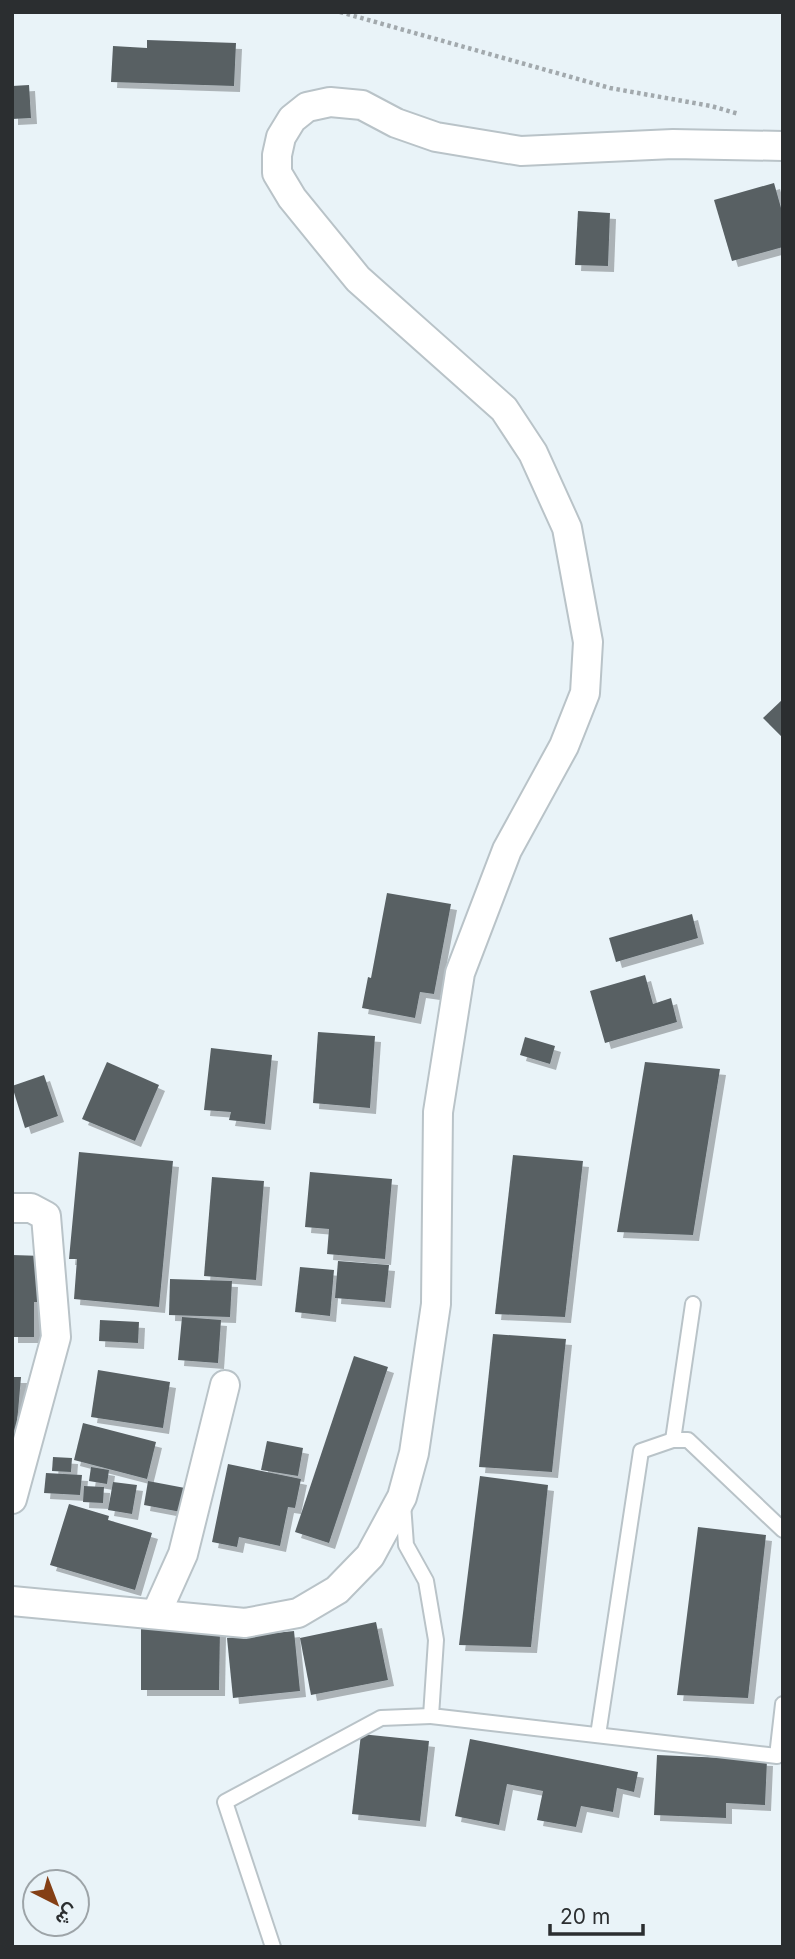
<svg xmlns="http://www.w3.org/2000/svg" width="795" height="1959" font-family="Inter,Vazirmatn,sans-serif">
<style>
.building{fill:#586064;filter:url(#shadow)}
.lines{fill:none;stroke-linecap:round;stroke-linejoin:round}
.service-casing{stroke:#b9c3c8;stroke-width:18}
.minor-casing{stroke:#b9c3c8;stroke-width:32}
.path{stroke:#a2a9ad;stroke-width:4.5;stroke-dasharray:3.5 3.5;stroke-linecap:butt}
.service{stroke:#fff;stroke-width:14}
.minor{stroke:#fff;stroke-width:28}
</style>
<defs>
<filter id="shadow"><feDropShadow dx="6" dy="6" stdDeviation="0" flood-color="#0004"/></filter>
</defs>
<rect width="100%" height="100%" fill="#e9f3f8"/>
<g class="building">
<path d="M147 40 236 43 234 86 111 82 113 46 147 48Z"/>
<path d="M29 85 31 118 12 119V86Z"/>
<path d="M774 183 783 215V247L732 261 714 200Z"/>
<path d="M578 211 610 213 608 266 575 265Z"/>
<path d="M783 699V738L763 718Z"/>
<path d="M387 893 451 904 434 994 420 992 415 1018 362 1008 368 977 371 978Z"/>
<path d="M692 914 698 938 616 962 609 938Z"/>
<path d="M645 975 653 1004 671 998 677 1022 605 1043 590 991Z"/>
<path d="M318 1032 375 1036 370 1108 313 1103Z"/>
<path d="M525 1037 555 1046 550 1064 520 1055Z"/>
<path d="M211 1048 272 1055 265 1124 229 1120 231 1112 204 1110Z"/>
<path d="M107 1062 159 1085 135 1141 82 1119Z"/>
<path d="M645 1062 720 1069 693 1235 617 1232Z"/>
<path d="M44 1075 58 1116 25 1128 12 1086Z"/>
<path d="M79 1152 173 1161 159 1307 74 1299 77 1259H69Z"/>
<path d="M513 1155 583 1161 565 1317 495 1314Z"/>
<path d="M310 1172 392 1179 385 1259 327 1254 329 1229 305 1227Z"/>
<path d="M212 1177 264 1181 256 1280 204 1276Z"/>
<path d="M12 1255 43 1256 42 1302H34V1337H12Z"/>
<path d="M338 1261 389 1265 385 1302 335 1298Z"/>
<path d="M300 1267 334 1270 330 1316 295 1312Z"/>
<path d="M170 1279 232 1281 230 1317 169 1315Z"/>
<path d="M182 1317 221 1320 218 1363 178 1360Z"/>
<path d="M100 1320 139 1322 138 1343 99 1341Z"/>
<path d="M493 1334 566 1339 552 1472 479 1467Z"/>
<path d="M354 1356 388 1367 329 1543 295 1532Z"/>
<path d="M98 1370 170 1382 163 1428 91 1417Z"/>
<path d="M12 1377H21L16 1435H12Z"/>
<path d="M83 1423 156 1442 147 1479 74 1460Z"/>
<path d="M267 1441 303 1448 298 1476 261 1470Z"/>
<path d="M53 1457 72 1458 71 1472 52 1471Z"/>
<path d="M228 1464 301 1479 295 1508 288 1507 280 1546 239 1537 237 1547 212 1542Z"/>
<path d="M91 1467 109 1470 107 1484 89 1481Z"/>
<path d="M46 1473 82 1475 80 1495 44 1493Z"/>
<path d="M480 1476 548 1485 531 1647 459 1645Z"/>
<path d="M148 1481 185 1488 181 1512 144 1505Z"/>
<path d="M113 1482 137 1485 132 1514 108 1510Z"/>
<path d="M84 1486 104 1487 103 1503 83 1502Z"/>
<path d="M69 1504 109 1516 108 1520 152 1533 135 1590 50 1565Z"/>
<path d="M698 1527 766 1535 748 1698 677 1695Z"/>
<path d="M376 1622 388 1680 311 1695 300 1638Z"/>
<path d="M141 1629 220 1630 219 1690H141Z"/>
<path d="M294 1631 300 1691 233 1698 227 1638Z"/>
<path d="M361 1734 429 1741 420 1821 352 1814Z"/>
<path d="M470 1739 638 1772 634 1792 617 1788 613 1812 581 1806 576 1827 537 1820 543 1791 507 1784 499 1825 455 1816Z"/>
<path d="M657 1755 767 1760 765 1805 726 1803V1818L654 1815Z"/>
</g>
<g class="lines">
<defs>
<g id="service">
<path d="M673 1440 693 1304"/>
<path d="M403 1504 406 1545 426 1581 436 1640 431 1716 777 1756 783 1704"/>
<path d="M598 1735 641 1451 673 1440H688L783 1530"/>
<path d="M273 1947 225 1802 381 1718 431 1716"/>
</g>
<g id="minor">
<path d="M12 1208H31L46 1216 56 1337 12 1499"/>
<path d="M12 1601 245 1623 298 1613 337 1590 370 1556 402 1497 414 1453 436 1304 438 1112 460 973 507 850 564 746 585 693 588 642 567 528 533 453 504 409 358 279 292 198 277 173V155L281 137 292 119 307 107 330 102 362 105 396 123 436 137 521 151 673 144 783 146"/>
<path d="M156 1614 183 1554 225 1385"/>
</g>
</defs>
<use href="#service" class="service-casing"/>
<use href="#minor" class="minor-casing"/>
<path class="path" d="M340 12 610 88 711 106 739 114"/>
<use href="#service" class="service"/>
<use href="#minor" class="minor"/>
</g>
<rect width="795" height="1959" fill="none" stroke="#2b2e30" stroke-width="28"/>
<g transform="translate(56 1903) rotate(138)"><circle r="33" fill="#e9f3f8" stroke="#9da4a8" stroke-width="2"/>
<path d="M0-5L12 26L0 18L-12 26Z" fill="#843f15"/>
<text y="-10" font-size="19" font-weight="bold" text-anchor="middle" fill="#2b2e30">ش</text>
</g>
<path d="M550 1924v10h93v-10" fill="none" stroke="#2b2e30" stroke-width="3.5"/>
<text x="560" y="1924" font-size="21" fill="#2b2e30" stroke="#e9f3f8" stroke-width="5" paint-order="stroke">20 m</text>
</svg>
